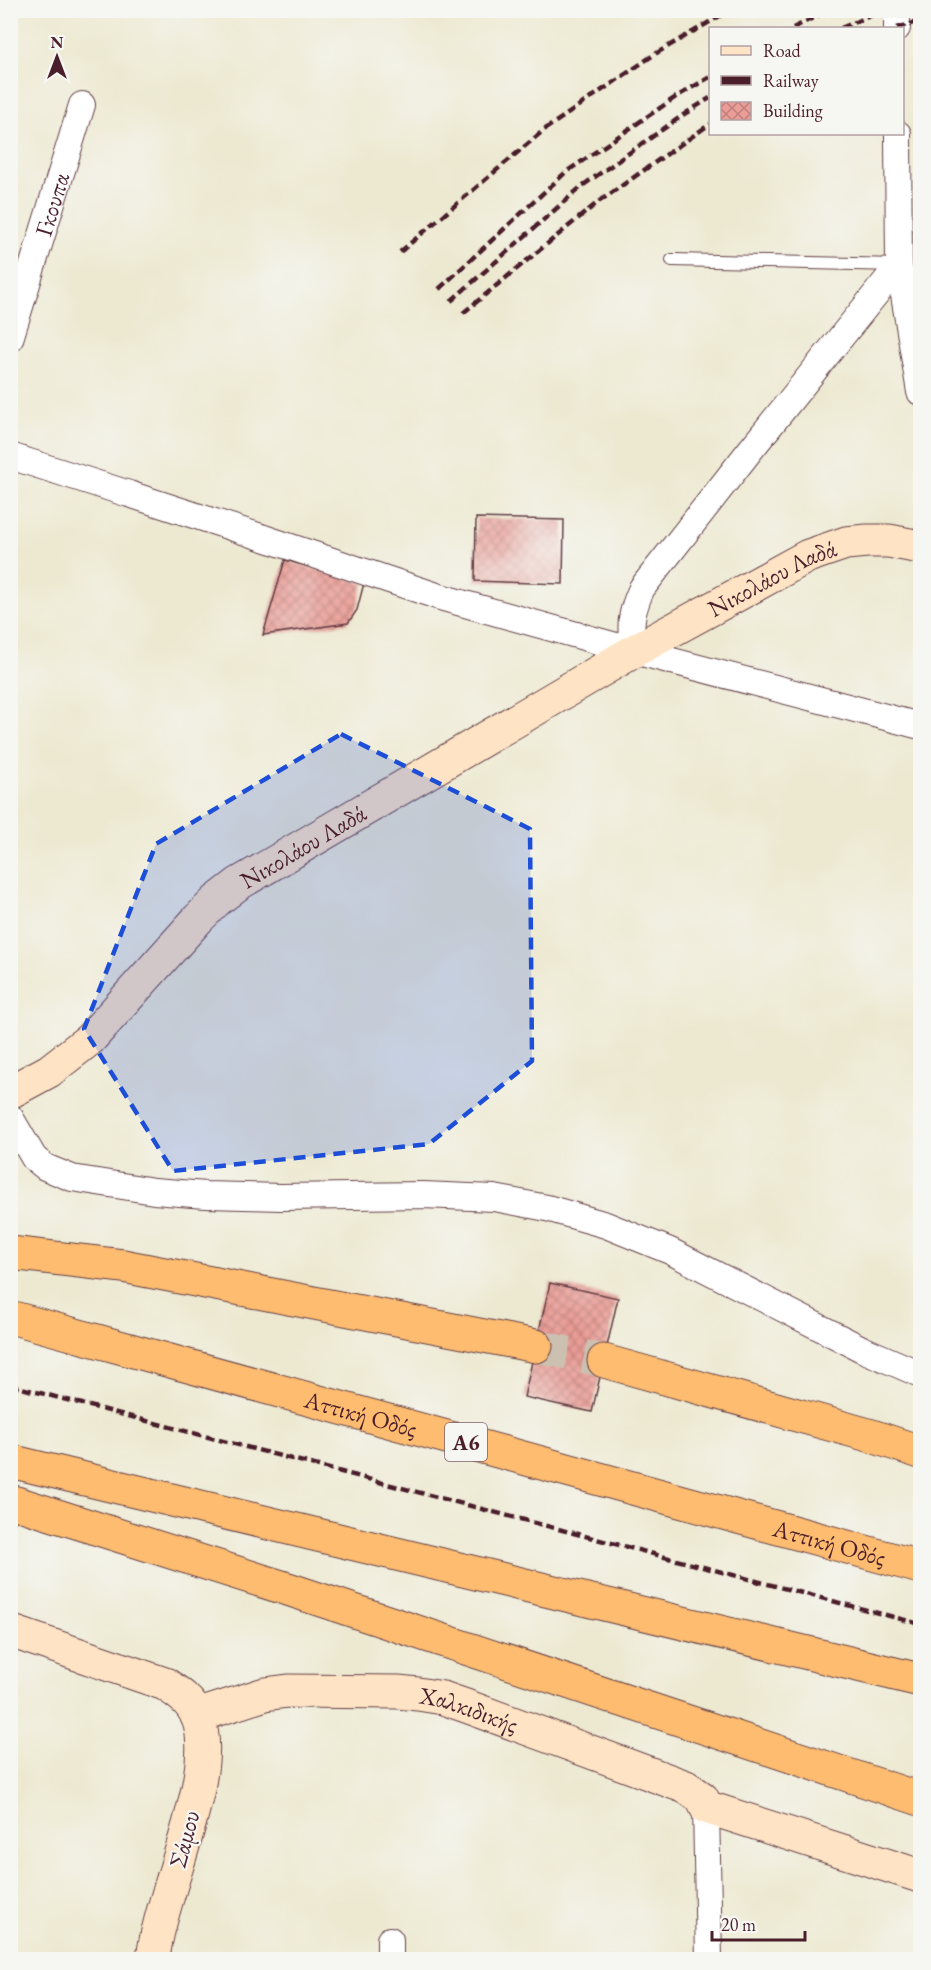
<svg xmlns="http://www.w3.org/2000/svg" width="931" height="1970" font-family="'EB Garamond',serif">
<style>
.building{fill:url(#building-cross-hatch)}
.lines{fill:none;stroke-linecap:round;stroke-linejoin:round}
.highway-tunnel{stroke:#ccc1b0;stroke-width:33;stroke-dasharray:33 16;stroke-linecap:butt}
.lane-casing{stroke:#623d44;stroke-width:14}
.street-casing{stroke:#623d44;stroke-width:28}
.secondary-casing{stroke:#623d44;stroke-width:35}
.highway-casing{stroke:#623d44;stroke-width:35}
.lane{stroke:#fff;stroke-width:12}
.street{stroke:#fff;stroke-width:26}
.secondary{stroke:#fee4c5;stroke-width:33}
.highway{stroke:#fdbc6f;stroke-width:33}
.rail{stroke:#4a1f2b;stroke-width:4.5;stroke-dasharray:9 4.5;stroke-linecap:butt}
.street-bridge-casing{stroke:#623d44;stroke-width:28;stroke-linecap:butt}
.street-bridge{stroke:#fff;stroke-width:26}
.marked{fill:#1d4ed8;fill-opacity:0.2;stroke:#1d4ed8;stroke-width:4.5;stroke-dasharray:12 8;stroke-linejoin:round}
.labels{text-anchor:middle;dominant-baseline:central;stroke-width:4.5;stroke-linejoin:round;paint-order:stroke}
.shield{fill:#f6f6f2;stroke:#7e6067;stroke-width:1.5}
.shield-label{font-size:22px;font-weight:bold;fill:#4a1f2b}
.street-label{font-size:24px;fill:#4a1f2b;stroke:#f6f6f2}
</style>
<defs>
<pattern id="building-cross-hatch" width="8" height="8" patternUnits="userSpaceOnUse" patternTransform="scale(1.5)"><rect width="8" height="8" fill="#ea9d96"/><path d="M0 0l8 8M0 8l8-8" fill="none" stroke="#c07f7b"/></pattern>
</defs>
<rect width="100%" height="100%" fill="#f6f6f2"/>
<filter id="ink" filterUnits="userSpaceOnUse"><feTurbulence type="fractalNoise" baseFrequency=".0167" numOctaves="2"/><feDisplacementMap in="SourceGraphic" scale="12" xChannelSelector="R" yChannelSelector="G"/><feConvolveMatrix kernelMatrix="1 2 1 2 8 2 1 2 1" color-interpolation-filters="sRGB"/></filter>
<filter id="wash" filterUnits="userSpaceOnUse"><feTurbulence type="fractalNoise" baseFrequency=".008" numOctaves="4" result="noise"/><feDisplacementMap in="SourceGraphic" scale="24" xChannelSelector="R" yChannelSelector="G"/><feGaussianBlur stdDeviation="1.35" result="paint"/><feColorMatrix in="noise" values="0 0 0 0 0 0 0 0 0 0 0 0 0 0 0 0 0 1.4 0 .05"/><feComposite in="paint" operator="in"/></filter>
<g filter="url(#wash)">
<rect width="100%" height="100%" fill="#ede9d1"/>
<g id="blocks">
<g class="building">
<path d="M476 518 564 520 563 584 475 581Z"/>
<path d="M285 560 364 583 357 610 348 623 263 635Z"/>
<path d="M550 1283 618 1298 592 1412 524 1397Z"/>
</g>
</g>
</g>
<g filter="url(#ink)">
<use href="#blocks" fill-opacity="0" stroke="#623d44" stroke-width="1.5"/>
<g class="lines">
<path class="highway-tunnel" d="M536 1346 604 1361"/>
<defs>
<path id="lane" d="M672 260 898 265"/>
<g id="street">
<path d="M897 10V28"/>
<path d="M898 134 899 265 920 392"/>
<path id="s1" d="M10 339 82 105"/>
<path d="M10 456 129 494"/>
<path d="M261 537 440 597 634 651 920 726"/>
<path d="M634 651C629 625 631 612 642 588L748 453 899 265"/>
<path d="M10 1117 34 1158 45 1167 72 1178 154 1191 206 1195 281 1197 423 1195 494 1198 547 1208 606 1225 670 1251 862 1349 920 1374"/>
<path d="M706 1807 709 1960"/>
<path d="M390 1940V1960"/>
</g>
<g id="secondary">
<path id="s2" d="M10 1092 49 1071 90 1039 198 919 216 901 238 884 634 651 808 556 846 543 867 541H889L920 547"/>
<path d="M10 1631 165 1684C177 1692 191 1701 197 1716 222 1770 158 1898 153 1960"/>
<path id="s3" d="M197 1716 265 1694 288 1691 398 1692 418 1694 443 1698 466 1706 686 1787 702 1798 706 1807 920 1876"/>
</g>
<g id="highway">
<path d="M10 1253 123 1266 536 1346"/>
<path id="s4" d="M10 1317 920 1567"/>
<path d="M604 1361 872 1436 920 1452"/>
<path d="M10 1461 920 1680"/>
<path d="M10 1501 291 1590 920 1799"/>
</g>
</defs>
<use href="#lane" class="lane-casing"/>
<use href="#street" class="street-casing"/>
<use href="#secondary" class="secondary-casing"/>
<use href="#highway" class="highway-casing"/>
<use href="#lane" class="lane"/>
<use href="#street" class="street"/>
<use href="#secondary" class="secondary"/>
<use href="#highway" class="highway"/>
<g class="rail">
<path d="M793 28 829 10"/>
<path d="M841 28 884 10"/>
<path d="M897 28 920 21"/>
<path d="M400 252 544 130 655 54 730 10"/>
<path d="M439 289 566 172 676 97 710 77"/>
<path d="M451 301 582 186 686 113 710 98"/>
<path d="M463 313 597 203 710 124"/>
<path d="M10 1385 920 1624"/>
</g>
<defs>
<path id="street-bridge" d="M129 494 261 537"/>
</defs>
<use href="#street-bridge" class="street-bridge-casing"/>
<use href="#street-bridge" class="street-bridge"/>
</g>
</g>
<path class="marked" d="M341 734 530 829 532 1061 429 1144 173 1171 84 1029 156 844Z"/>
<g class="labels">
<rect class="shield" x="445" y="1423" width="42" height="38" rx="4.5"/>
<g class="shield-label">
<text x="466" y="1442">Α6</text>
</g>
<g class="street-label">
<text stroke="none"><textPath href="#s1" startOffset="141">Γκουπα</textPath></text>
<text stroke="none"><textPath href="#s2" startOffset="927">Νικολάου Λαδά</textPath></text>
<text stroke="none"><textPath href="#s2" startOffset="386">Νικολάου Λαδά</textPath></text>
<text stroke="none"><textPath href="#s4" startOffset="364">Αττική Οδός</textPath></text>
<text stroke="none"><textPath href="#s4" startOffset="850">Αττική Οδός</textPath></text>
<text stroke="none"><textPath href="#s3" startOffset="278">Χαλκιδικής</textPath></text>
<text transform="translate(184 1839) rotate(-75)">Σάμου</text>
</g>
</g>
<rect width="931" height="1970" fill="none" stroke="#f6f6f2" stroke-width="36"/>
<rect x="709" y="27" width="195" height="108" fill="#f6f6f2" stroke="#b1a0a2" stroke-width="1.5"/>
<rect x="721" y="46" width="30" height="9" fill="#fee4c5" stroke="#b1a0a2" stroke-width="1.5"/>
<text x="763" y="57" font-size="18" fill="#4a1f2b">Road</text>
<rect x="721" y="76" width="30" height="9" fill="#4a1f2b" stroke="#b1a0a2" stroke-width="1.5"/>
<text x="763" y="87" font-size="18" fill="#4a1f2b">Railway</text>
<rect x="721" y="102" width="30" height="18" fill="url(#building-cross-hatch)" stroke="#b1a0a2" stroke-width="1.5"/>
<text x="763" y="117" font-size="18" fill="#4a1f2b">Building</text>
<g transform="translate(57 57)" stroke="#f6f6f2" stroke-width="4.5" paint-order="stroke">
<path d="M0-4.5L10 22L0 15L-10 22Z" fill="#4a1f2b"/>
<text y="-9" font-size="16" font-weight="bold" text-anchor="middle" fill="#4a1f2b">N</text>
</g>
<path d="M712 1931v9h93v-9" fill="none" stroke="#4a1f2b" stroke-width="3"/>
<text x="721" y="1931" font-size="18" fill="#4a1f2b" stroke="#f6f6f2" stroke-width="4.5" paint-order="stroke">20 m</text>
</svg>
